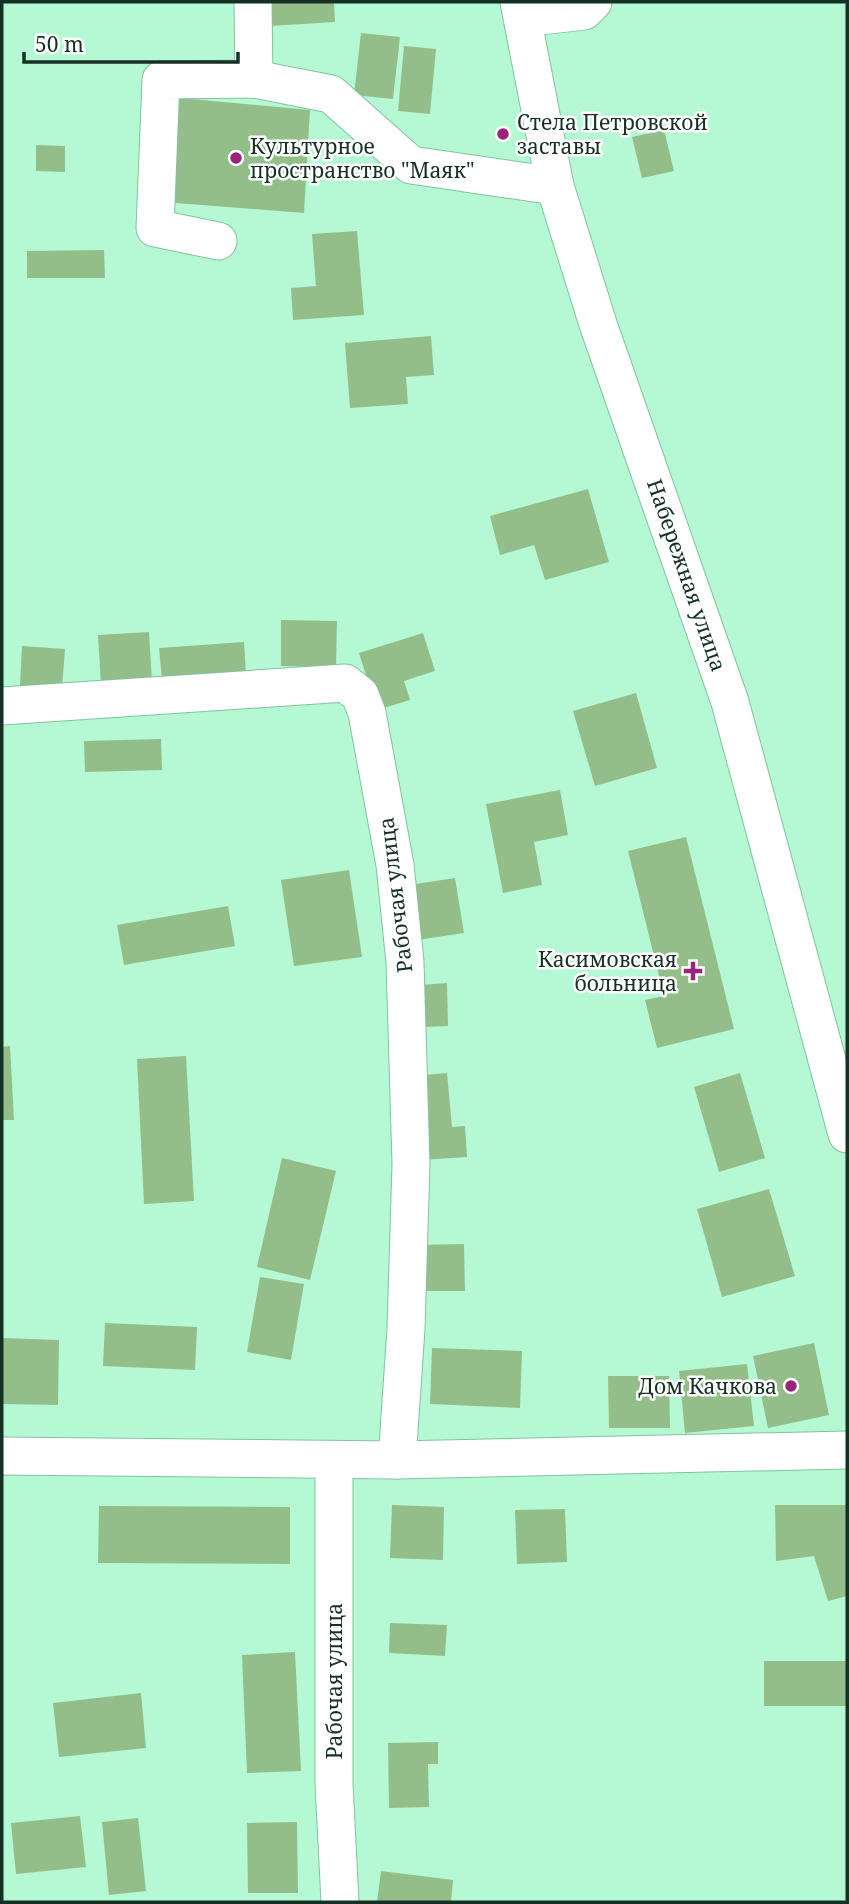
<svg xmlns="http://www.w3.org/2000/svg" width="849" height="1904" font-family="'Noto Serif',serif">
<style>
.building{fill:#93be8a}
.lines{fill:none;stroke-linecap:round;stroke-linejoin:round}
.minor-casing{stroke:#80c3a0;stroke-width:39}
.minor{stroke:#fff;stroke-width:37}
.poi-dot{fill:#9b237c;stroke:#fff;stroke-width:2.5}
.labels{text-anchor:middle;dominant-baseline:central;stroke-width:5;stroke-linejoin:round;paint-order:stroke}
.poi-label{font-size:21px;fill:#153123;stroke:#fff;text-anchor:start}
.street-label{font-size:21px;fill:#153123;stroke:#fff}
</style>
<rect width="100%" height="100%" fill="#b4f9d4"/>
<g class="building">
<path d="M269 2H334L335 22 270 26Z"/>
<path d="M361 33 400 37 393 99 354 95Z"/>
<path d="M404 46 436 49 430 114 398 111Z"/>
<path d="M170 97 310 110 304 213 163 202Z"/>
<path d="M664 130 674 171 642 178 632 137Z"/>
<path d="M36 145 65 146V172L36 171Z"/>
<path d="M357 231 364 315 293 320 291 288 316 286 312 234Z"/>
<path d="M104 250 105 278H27V251Z"/>
<path d="M431 336 434 375 406 377 408 404 350 408 345 343Z"/>
<path d="M588 489 609 562 545 580 534 545 500 555 490 516Z"/>
<path d="M281 620 337 621 336 667 281 666Z"/>
<path d="M149 632 152 682 101 685 98 635Z"/>
<path d="M423 633 435 671 404 681 410 700 377 710 359 653Z"/>
<path d="M244 642 246 675 162 680 159 648Z"/>
<path d="M22 646 65 649 62 688 20 685Z"/>
<path d="M636 693 657 768 595 786 573 711Z"/>
<path d="M161 739 162 770 85 772 84 741Z"/>
<path d="M560 790 568 835 534 842 542 885 503 893 486 804Z"/>
<path d="M686 837 734 1029 657 1048 645 1000 664 996 628 851Z"/>
<path d="M349 870 362 957 294 966 281 880Z"/>
<path d="M455 878 464 933 417 940 409 885Z"/>
<path d="M228 906 235 946 124 965 117 925Z"/>
<path d="M447 983 448 1026 423 1027 421 985Z"/>
<path d="M10 1046 14 1120H2V1047Z"/>
<path d="M186 1056 194 1201 144 1204 137 1059Z"/>
<path d="M447 1073 452 1127 465 1126 467 1157 421 1160 414 1076Z"/>
<path d="M740 1073 765 1158 719 1172 694 1087Z"/>
<path d="M282 1158 336 1171 310 1280 257 1267Z"/>
<path d="M769 1189 795 1276 722 1297 697 1209Z"/>
<path d="M464 1244 465 1291H417L416 1245Z"/>
<path d="M260 1277 304 1284 291 1360 247 1352Z"/>
<path d="M105 1323 197 1327 195 1370 103 1366Z"/>
<path d="M2 1338 59 1340 58 1405 2 1404Z"/>
<path d="M814 1343 829 1415 768 1428 753 1356Z"/>
<path d="M432 1348 522 1351 520 1408 430 1404Z"/>
<path d="M747 1364 754 1426 685 1433 679 1371Z"/>
<path d="M608 1376H669L670 1428H609Z"/>
<path d="M392 1505 444 1507 443 1560 390 1558Z"/>
<path d="M775 1505H847V1596L828 1601 814 1556 776 1561Z"/>
<path d="M99 1506 290 1507V1564L98 1563Z"/>
<path d="M565 1509 567 1562 517 1564 515 1510Z"/>
<path d="M390 1623 447 1625 445 1656 389 1653Z"/>
<path d="M295 1652 301 1771 247 1773 242 1655Z"/>
<rect x="764" y="1661" width="83" height="45"/>
<path d="M141 1693 146 1748 59 1757 53 1703Z"/>
<path d="M438 1742V1764H428L429 1807 389 1808 388 1743Z"/>
<path d="M80 1816 86 1867 16 1874 11 1823Z"/>
<path d="M138 1818 146 1891 109 1895 102 1822Z"/>
<path d="M297 1822 298 1893H248L247 1823Z"/>
<path d="M381 1871 453 1880 451 1902H377Z"/>
</g>
<g class="lines">
<defs>
<g id="minor">
<path d="M253 2 254 79"/>
<path d="M519 2 555 186 598 324 730 702 847 1134"/>
<path d="M523 18 584 11 593 2"/>
<path d="M218 241 155 228 161 80 254 79 331 94 411 165 555 186"/>
<path d="M2 706 345 683 360 695 367 713 395 865 405 962 411 1164 406 1329 397 1460"/>
<path d="M2 1456 397 1460 847 1450"/>
<path d="M334 1460V1784L340 1902"/>
</g>
</defs>
<use href="#minor" class="minor-casing"/>
<use href="#minor" class="minor"/>
</g>
<g class="poi-dot">
<circle cx="503" cy="134" r="7"/>
<circle cx="236" cy="158" r="7"/>
<path d="M689.5 960.5h7v7h7v7h-7v7h-7v-7h-7v-7h7z"/>
<circle cx="791" cy="1386" r="7"/>
</g>
<g class="labels">
<g class="poi-label">
<text x="517" y="122">Стела Петровской<tspan x="517" dy="24">заставы</tspan></text>
<text x="250" y="146">Культурное<tspan x="250" dy="24">пространство "Маяк"</tspan></text>
<text x="677" y="959" text-anchor="end">Касимовская<tspan x="677" dy="24">больница</tspan></text>
<text x="777" y="1386" text-anchor="end">Дом Качкова</text>
</g>
<g class="street-label">
<text transform="translate(687 575) rotate(71)">Набережная улица</text>
<text transform="translate(395 895) rotate(-97)">Рабочая улица</text>
<text transform="translate(334 1681) rotate(-90)">Рабочая улица</text>
</g>
</g>
<rect width="849" height="1904" fill="none" stroke="#153123" stroke-width="7"/>
<path d="M24 52v10h214v-10" fill="none" stroke="#153123" stroke-width="3.5"/>
<text x="35" y="52" font-size="21" fill="#153123" stroke="#ffffff" stroke-width="5" paint-order="stroke">50 m</text>
</svg>
